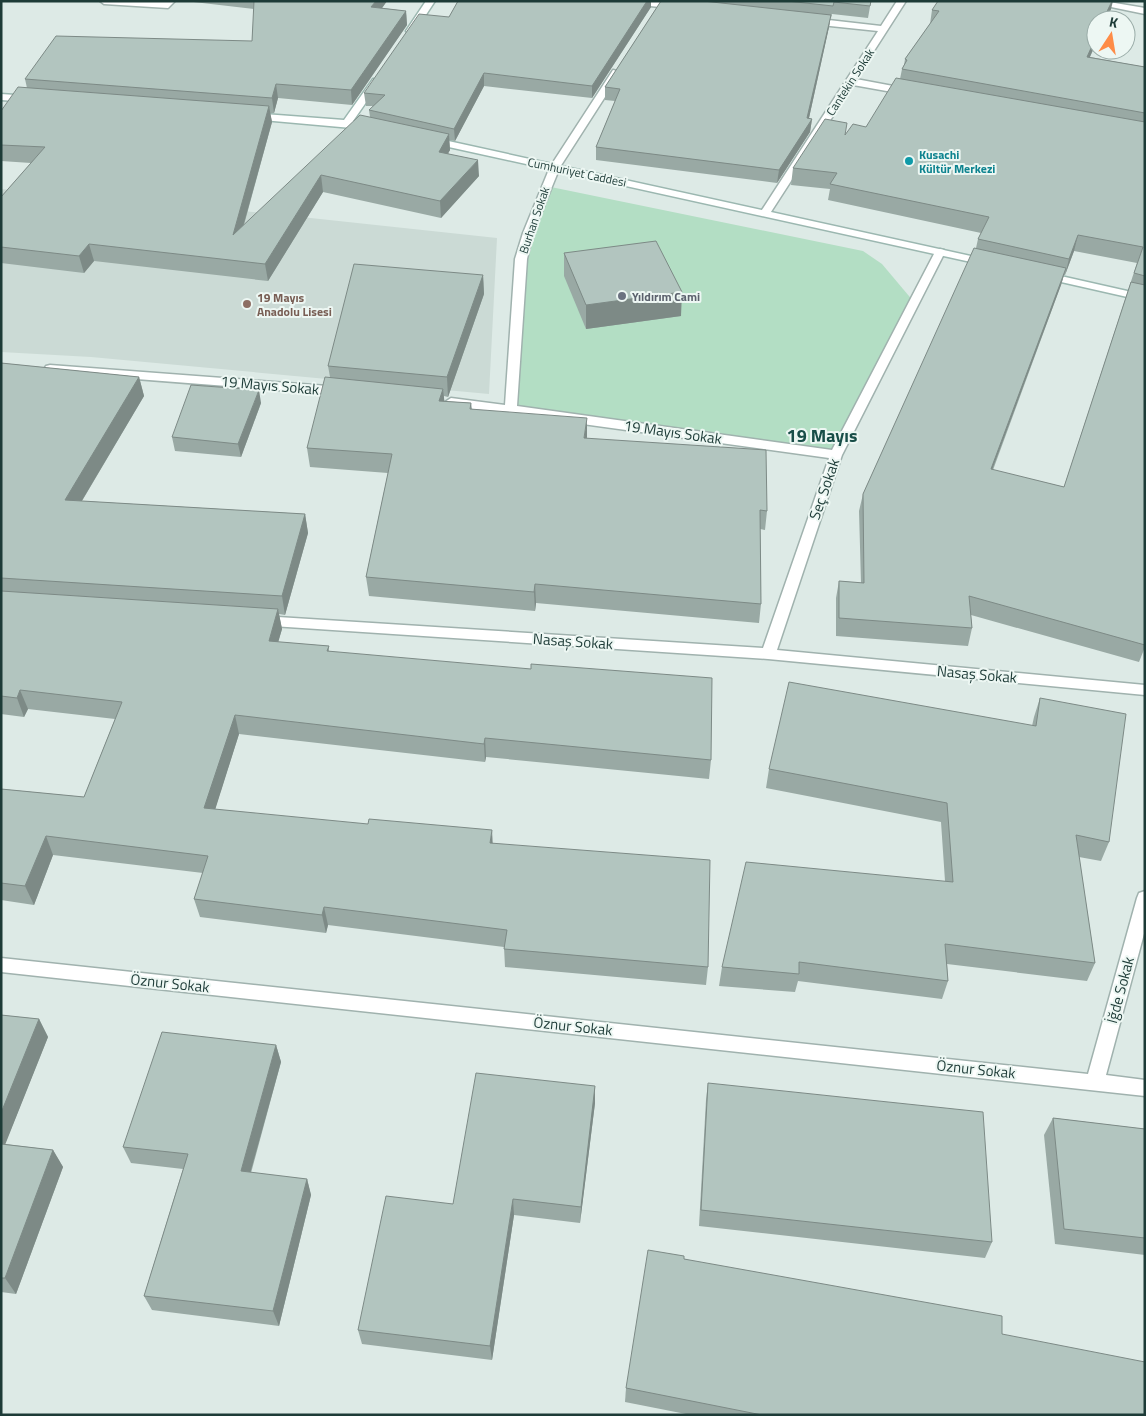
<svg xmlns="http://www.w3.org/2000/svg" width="1146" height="1416" font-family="'Titillium Web',sans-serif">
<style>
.built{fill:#cbdad5}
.green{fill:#b3dec4}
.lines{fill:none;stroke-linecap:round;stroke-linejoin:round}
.street-casing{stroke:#a0b2ae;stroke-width:3}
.secondary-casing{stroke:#9bb7b0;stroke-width:3}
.street{fill:#fff;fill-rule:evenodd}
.secondary{fill:#fff;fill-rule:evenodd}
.wall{fill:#99a9a4;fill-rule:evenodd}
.shaded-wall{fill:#7d8a86}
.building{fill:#b2c5bf;stroke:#7d8a86}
.culture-dot{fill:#0f9aa8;stroke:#edf7f3;stroke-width:2}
.worship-dot{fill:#6b7280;stroke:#edf7f3;stroke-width:2}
.education-dot{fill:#8d6e63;stroke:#edf7f3;stroke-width:2}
.labels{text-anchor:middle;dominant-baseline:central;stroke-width:4;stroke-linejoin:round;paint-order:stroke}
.far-street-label{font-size:12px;fill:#1d3b37;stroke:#edf7f3}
.far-culture-label{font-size:12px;font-weight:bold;fill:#0d838f;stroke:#edf7f3;text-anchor:start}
.far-worship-label{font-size:12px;font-weight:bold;fill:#5b616d;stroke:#edf7f3;text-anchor:start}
.far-education-label{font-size:12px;font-weight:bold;fill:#785e54;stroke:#edf7f3;text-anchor:start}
.street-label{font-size:15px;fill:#1d3b37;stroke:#edf7f3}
.quarter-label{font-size:18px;font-weight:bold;fill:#184e48;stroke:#edf7f3}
</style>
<rect width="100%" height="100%" fill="#ddeae6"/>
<path class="built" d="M1 189 264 213 497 238 489 394 91 357 1 352Z"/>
<path class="green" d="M546 186 863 251 882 264 914 302 836 455 511 409 521 259Z"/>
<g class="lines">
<defs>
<g id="street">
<path d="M100 1 166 2 175 1 168 8 104 4Z"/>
<path d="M627 1C641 1 673 0 683 6L679 9 631 4Z"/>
<path d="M897 1H906L856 79 909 89 914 92 909 95 853 85 769 215H761L760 213 878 31 811 24 807 21 811 18 881 26Z"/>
<path d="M1082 1H1103L1145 8V14Z"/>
<path d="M613 70 621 72 560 167 533 233 527 259 517 406 832 450 935 252 940 249 944 250 945 252 842 455 777 650 1145 685V695L768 659 257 625 255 621 262 616 763 648 829 458 451 406 445 402 451 398 505 405 515 259 523 233 550 167Z"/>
<path d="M50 365 341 387 347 391 341 395 46 372 44 369 46 366Z"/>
<path d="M1145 891V930L1106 1075 1145 1080V1096L1 972V958L1088 1074 1137 898 1139 893Z"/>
</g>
<g id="secondary">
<path d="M426 1H435L414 33H408L406 31Z"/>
<path d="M373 79 381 81 353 121 374 126V130L252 119 247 116 252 113 344 120Z"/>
<path d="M1 94 30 96 35 99 30 102 1 100Z"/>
<path d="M430 137 989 260 995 263 989 266 426 142V138Z"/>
<path d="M1043 272 1145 295V301L1039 277 1037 275Z"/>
</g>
</defs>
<use href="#street" class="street-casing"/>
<use href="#secondary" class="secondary-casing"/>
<use href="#street" class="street"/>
<use href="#secondary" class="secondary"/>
</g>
<g class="wall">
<path d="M185 1H387L382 8 406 11 407 25 352 105 278 98 274 113H270L272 122 244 225 370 117 369 110 373 106H366L364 93 449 17 458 1H651V7L592 98 484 86 455 141 449 140 450 150 448 153 479 176 441 218 323 192 268 281 94 261 84 273 1 263V197L31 163 1 161V111L27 88 25 79 252 41 254 9Z"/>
<path d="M661 1H871L868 18 832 14 831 18H830L829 27 809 118 812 119 810 132 777 183 596 160V147L615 101 605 100V87Z"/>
<path d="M1111 9 1090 57 1145 67V647L1139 662 971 615 972 628 968 646 836 636V598L839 581 861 583 859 511 863 494 976 248 978 239 981 233 828 200 830 189 791 185 793 168 846 134 866 127 900 79 902 69 904 65 905 59 930 24 932 10ZM1074 251 1137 263 1064 487 993 470 1061 285 1064 275H1065Z"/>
<path d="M564 253 681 316 586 329 564 276Z"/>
<path d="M483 275 484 294 448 397 444 396V401L471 403 472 409 587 438 767 511 765 530 760 529 761 604 759 623 536 603 535 611 369 596 366 577 388 473 310 467 307 448 330 377 328 366Z"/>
<path d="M1 363 139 377 144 396 82 501 305 514 308 533 285 615 279 614 282 629 278 642 329 646V651L711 760 709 779 486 757 485 762 239 734 215 809 493 843 708 967 706 985 505 967 504 947 328 925 326 933 200 917 194 899 203 873 53 855 34 905 1 900V789L84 797 115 719 28 709 24 717 1 714Z"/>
<path d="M261 403 241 457 175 451 172 437Z"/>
<path d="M1040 698 1109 842 1101 861 1079 857 1095 963 1087 981 947 964 948 981 942 999 798 981 795 992 719 986 722 967 945 881 941 822 766 788 769 769 1032 726 1034 717Z"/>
<path d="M1 1015 39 1019 48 1037 5 1144 53 1150 63 1167 16 1294 1 1292Z"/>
<path d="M276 1045 281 1062 251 1173 307 1179 311 1195 279 1326 152 1310 144 1296 183 1169 131 1163 123 1147Z"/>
<path d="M708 1083 992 1242 985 1258 699 1226 706 1100Z"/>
<path d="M595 1086V1103L580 1223 514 1215 492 1360 362 1344 358 1330 453 1204Z"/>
<path d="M1053 1118 1145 1129V1255L1055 1244 1044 1135Z"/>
<path d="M684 1259 1002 1334 1145 1415H691L625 1402 626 1388Z"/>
</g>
<g class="shaded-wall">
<path d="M376 1H387L372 22 371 7Z"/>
<path d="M647 1H651V7L592 98V86Z"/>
<path d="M1112 1H1113L1111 9 1106 20H1103Z"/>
<path d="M406 11 407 25 352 105 351 90Z"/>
<path d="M831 15 829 27 807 127 812 119 810 132 777 183 779 170 807 118Z"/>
<path d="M1096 37V43L1083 72 1087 57Z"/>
<path d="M484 73V86L455 141 454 129Z"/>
<path d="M276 84 278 98 274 113 272 98Z"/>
<path d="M269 106 272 122 236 252 233 235Z"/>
<path d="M449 134 450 150 440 168 439 152Z"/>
<path d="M478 160 479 176 441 218 440 201Z"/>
<path d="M321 175 323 192 268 281 265 264Z"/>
<path d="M1078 235 1074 251 1065 275 1069 259Z"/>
<path d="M89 244 94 261 84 273 79 256Z"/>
<path d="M1066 268 1061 285 986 486 991 469Z"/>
<path d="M483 275 484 294 448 397 447 377Z"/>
<path d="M682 292 681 316 586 329V305Z"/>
<path d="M139 377 144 396 71 519 65 500Z"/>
<path d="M443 389 445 407 439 401Z"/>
<path d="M259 390 261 403 241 457 238 444Z"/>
<path d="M587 418V437L584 457V438Z"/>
<path d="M305 514 308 533 285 615 282 596Z"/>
<path d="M535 584 536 603 535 611 534 592Z"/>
<path d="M278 609 282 629 273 660 269 641Z"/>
<path d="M20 690 28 709 24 717 17 698Z"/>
<path d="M235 715 239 734 210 826 204 808Z"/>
<path d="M485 738 486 757 485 762 484 744Z"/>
<path d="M492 830 493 849 490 843Z"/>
<path d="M46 836 53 855 34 905 25 886Z"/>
<path d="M324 907 328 925 326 933 322 915Z"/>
<path d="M39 1019 48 1037 1 1155V1113Z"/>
<path d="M276 1045 281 1062 246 1188 241 1171Z"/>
<path d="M595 1086V1103L580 1223 581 1207Z"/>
<path d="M53 1150 63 1167 16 1294 5 1278Z"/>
<path d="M307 1179 311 1195 279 1326 273 1311Z"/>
<path d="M513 1199 514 1215 492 1360 490 1346Z"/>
</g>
<g class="building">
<path d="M254 1H376L371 7 406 11 351 90 276 84 272 98 25 79 56 36 252 41Z"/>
<path d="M458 1H647L592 86 484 73 454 129 369 110 385 95 364 93 419 14 449 17Z"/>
<path d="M661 1H703L831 15 807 118 812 119 779 170 596 147 620 89 605 87Z"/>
<path d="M787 1H871L870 6 834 2 833 6Z"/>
<path d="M938 1H1112L1103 20H1096V37L1087 57 1145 67V113L902 69 907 60 905 59 939 11 932 10Z"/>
<path d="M896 78 1145 122V276L1134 273 1143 247 1078 235 1069 259 978 239 989 217 830 184 837 173 793 168 825 119 847 123 845 135 853 124 866 127Z"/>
<path d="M18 87 269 106 233 235 360 115 449 134 439 152 478 160 440 201 321 175 265 264 89 244 79 256 1 247V197L45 147 1 145V111Z"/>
<path d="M656 241 682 292 586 305 564 253Z"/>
<path d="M974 248 1066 268 991 469 1064 487 1131 282 1145 285V645L969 596 972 628 839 618V581L864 583 863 494Z"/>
<path d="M354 264 483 275 447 377 328 366Z"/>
<path d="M1 363 139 377 65 500 305 514 282 596 1 578Z"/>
<path d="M325 377 443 389 439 401 471 403 470 409 587 418 584 438 766 450 767 511 760 510 761 604 535 584 534 592 366 577 392 454 307 448Z"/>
<path d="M191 385 259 390 238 444 172 437Z"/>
<path d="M1 591 278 609 269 641 329 646 327 651 531 669V664L712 678 711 760 485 738 484 744 235 715 204 808 368 824 369 819 492 830 490 843 710 860 708 967 504 949 507 930 324 907 322 915 194 899 208 856 46 836 25 886 1 883V789L84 797 122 702 20 690 17 698 1 696Z"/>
<path d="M789 682 1036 726 1040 698 1126 714 1109 842 1076 835 1095 963 945 944 948 981 799 962V974L722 967 746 862 953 882 947 803 769 769Z"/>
<path d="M1 1015 39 1019 1 1113Z"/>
<path d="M162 1032 276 1045 241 1171 307 1179 273 1311 144 1296 188 1154 123 1147Z"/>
<path d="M476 1073 595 1086 581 1207 513 1199 490 1346 358 1330 386 1196 453 1204Z"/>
<path d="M708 1083 983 1112 992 1242 701 1210Z"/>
<path d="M1053 1118 1145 1129V1238L1064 1229Z"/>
<path d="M1 1144 53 1150 5 1278H1Z"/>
<path d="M648 1250 684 1256V1259L1002 1316V1334L1145 1362V1415H762L626 1388Z"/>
</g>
<circle class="culture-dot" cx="909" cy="161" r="5"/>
<circle class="worship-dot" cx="622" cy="296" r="5"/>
<circle class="education-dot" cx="247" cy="304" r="5"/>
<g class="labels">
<g class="far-street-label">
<text transform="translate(850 82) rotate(-57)">Cantekin Sokak</text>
<text transform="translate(577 172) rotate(12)">Cumhuriyet Caddesi</text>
<text transform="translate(534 220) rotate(-71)">Burhan Sokak</text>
</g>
<g class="far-culture-label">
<text x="919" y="154">Kusachi<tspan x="919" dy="14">Kültür Merkezi</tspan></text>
</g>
<g class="far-worship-label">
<text x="632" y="296">Yıldırım Cami</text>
</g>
<g class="far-education-label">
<text x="257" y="297">19 Mayıs<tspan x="257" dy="14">Anadolu Lisesi</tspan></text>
</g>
<g class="street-label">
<text transform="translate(270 385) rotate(5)">19 Mayıs Sokak</text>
<text transform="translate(673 432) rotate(8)">19 Mayıs Sokak</text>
<text transform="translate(824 489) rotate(-71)">Seç Sokak</text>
<text transform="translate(573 641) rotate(4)">Nasaş Sokak</text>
<text transform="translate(977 674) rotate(5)">Nasaş Sokak</text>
<text transform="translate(170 983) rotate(6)">Öznur Sokak</text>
<text transform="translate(1120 990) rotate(-75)">İğde Sokak</text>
<text transform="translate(573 1026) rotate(6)">Öznur Sokak</text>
<text transform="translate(976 1069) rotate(6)">Öznur Sokak</text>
</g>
<g class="quarter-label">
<text x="822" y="435">19 Mayıs</text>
</g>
</g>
<rect width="1146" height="1416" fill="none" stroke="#1d3b37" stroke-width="5"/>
<g transform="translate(1111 35) rotate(12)"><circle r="24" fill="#edf7f3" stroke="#9aaca8"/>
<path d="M0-4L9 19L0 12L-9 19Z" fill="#fe8c47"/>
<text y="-8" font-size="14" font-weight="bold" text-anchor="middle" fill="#1d3b37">K</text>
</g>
</svg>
